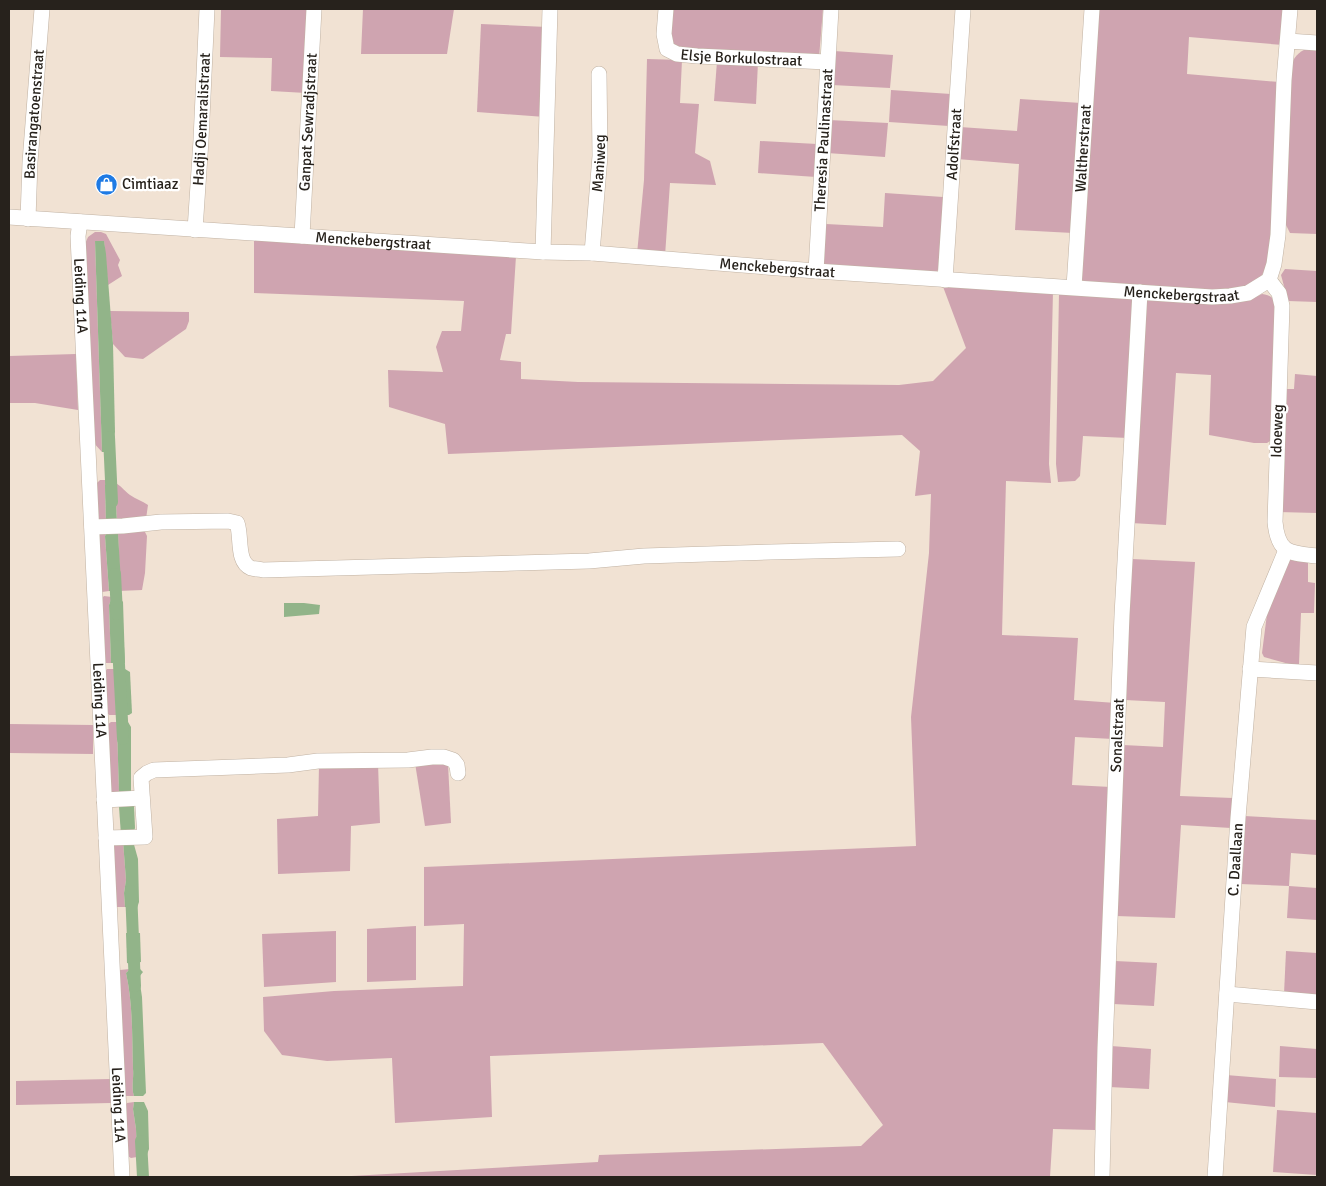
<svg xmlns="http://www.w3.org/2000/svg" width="1326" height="1186" font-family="Signika,sans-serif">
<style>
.green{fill:#cfa4b0}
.water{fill:#92b489}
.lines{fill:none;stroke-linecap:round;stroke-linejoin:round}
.canal{stroke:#92b489;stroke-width:12}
.minor-casing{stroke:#c0b2a3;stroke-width:16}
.minor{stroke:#fff;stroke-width:15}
.labels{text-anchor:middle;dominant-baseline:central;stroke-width:4.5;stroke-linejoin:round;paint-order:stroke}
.street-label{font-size:15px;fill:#27221c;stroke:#fff}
.poi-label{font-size:15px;fill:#27221c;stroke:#fff;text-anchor:start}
</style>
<rect width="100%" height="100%" fill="#f1e2d3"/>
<g class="green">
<path d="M221 9H310L306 93 271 91 272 58 220 57Z"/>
<path d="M354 9H454L447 54H361L363 9Z"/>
<path d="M669 9H823L819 58 691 52 669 45Z"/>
<path d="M1096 9H1284L1283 45 1189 37 1187 74 1279 82 1271 254 1267 266 1262 275 1254 283 1227 293 1085 282 1081 279Z"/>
<path d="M481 24 547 27 545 117 477 112Z"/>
<path d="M1311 48H1317V234L1290 233 1283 219 1291 64C1296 55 1300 50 1311 48Z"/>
<path d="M834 51 893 55 890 88 832 85Z"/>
<path d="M647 59 682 60 680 103 699 104 695 153 710 161 716 185 670 183 665 256 637 254 644 180Z"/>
<path d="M717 61 758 62 756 104 714 101Z"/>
<path d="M891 90 951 94 949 126 889 122Z"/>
<path d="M1020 99 1081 103 1073 233 1015 230 1019 164 957 159 960 127 1017 131Z"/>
<path d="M829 120 888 123 885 157 827 153Z"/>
<path d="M760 141 817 144 816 177 758 173Z"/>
<path d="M885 193 943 197 939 270 932 273 823 265 826 224 883 227Z"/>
<path d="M95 232H101L106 234 120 260 118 265 122 276 108 285 104 241H95L102 452 92 441 85 244 88 237Z"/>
<path d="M254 239 516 256 511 334H506L500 360 521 362V379L578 382 899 385 933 381 966 348 942 284 1053 291 1049 464 1051 483 1006 481 1002 635 1078 638 1074 700 1116 703 1113 739 1075 737 1072 785 1111 787 1095 1130 1053 1129 1050 1177H334L598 1162 599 1155 861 1146 883 1125 823 1043 490 1056 492 1117 395 1123 392 1058 327 1061 282 1055 264 1031 263 997 334 991 463 986 464 924 424 926V867L916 846 911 717 929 553 931 494 915 496 920 451 902 435 448 454 445 424 389 407 388 370 443 372 436 347 442 331H461L464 301 254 293Z"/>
<path d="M1285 269 1317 271V302L1288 301 1281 275Z"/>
<path d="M1059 292 1127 297 1135 302 1128 438 1083 436 1080 476 1075 481 1058 482 1056 464Z"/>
<path d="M1262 294C1268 295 1272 296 1275 302L1273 439 1267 443H1254L1209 435 1211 375 1176 373 1166 525 1131 523 1143 298 1249 300Z"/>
<path d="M110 311 189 312V321L186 329 143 359 125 357 113 344Z"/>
<path d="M76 354 78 410 35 403H9V356Z"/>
<path d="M1295 374 1317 376V513L1278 512 1283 389H1294Z"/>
<path d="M100 480C117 479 119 486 130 495 136 499 142 501 148 505L146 519 117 523 115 485H105L106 524 97 523 96 484Z"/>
<path d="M139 529 145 532 147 536 145 573 142 590 118 591 120 582 118 534 116 530Z"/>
<path d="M108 530 105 536 109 591 102 592 98 535Z"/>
<path d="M1296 558 1308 560V582L1315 583 1314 613H1301L1299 664H1289L1264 657 1262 653 1267 614 1284 569 1290 560Z"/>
<path d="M1132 559 1195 562 1180 796 1233 798 1231 828 1181 825 1175 918 1116 916 1123 745 1163 747 1165 702 1125 700Z"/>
<path d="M104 596 112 597 109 605 111 663H105L101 599Z"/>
<path d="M107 669H115L116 715H109L106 711 105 672Z"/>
<path d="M9 713V724L93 725V754L9 753Z"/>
<path d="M111 722H119L117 727 119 791 121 796H111L107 725Z"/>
<path d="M378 763 380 823 351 826 350 871 278 874 277 819 318 816 319 765Z"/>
<path d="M415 763 448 764 451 823 425 826Z"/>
<path d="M1244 816 1317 820V855L1291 853 1289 886 1317 888V920L1287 918 1289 886 1240 884Z"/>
<path d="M123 841 126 880 124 893 125 907H116L112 846Z"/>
<path d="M416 926V980L367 982V929Z"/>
<path d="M336 931V982L264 987 262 934Z"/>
<path d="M1286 951 1317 953V997L1284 994Z"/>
<path d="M1115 961 1157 963 1154 1006 1113 1004Z"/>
<path d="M130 969 126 973C133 1004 132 1037 133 1069 134 1077 131 1088 134 1096H126L124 1094 118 973 120 970Z"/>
<path d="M1111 1046 1151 1049 1149 1089 1109 1087Z"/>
<path d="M1280 1046 1317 1049V1078L1279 1077Z"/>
<path d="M1226 1075 1276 1079 1275 1107 1225 1102Z"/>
<path d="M111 1079V1103L16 1105V1081Z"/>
<path d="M134 1102 133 1109 136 1129 137 1157 131 1158 126 1155 124 1107 127 1103Z"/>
<path d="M1277 1110 1317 1113V1175L1273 1172Z"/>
</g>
<g class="water">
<path d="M95 241H104L106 254 113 344 115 432 113 452H102Z"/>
<path d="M105 485H115L117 523 106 524Z"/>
<path d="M108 530H116L118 534 121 582 118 591H109L105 536Z"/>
<path d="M112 597H119L123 602 125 663H111L109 605Z"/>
<path d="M284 603H304L320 605 319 614 284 617Z"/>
<path d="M115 669H125L130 672 132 713 129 715H116Z"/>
<path d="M119 722H128L131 727V792L121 796 119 792 117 727Z"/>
<path d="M123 802 134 805 135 828 133 835H121L119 807Z"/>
<path d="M123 841H133L138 859 139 902 137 908 125 907 124 893 126 880Z"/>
<path d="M126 933H140L141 962 131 964 127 963Z"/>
<path d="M130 969H140L143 972 139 977 142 997 146 1093 143 1096H134C131 1088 134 1077 133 1069 132 1037 133 1004 126 973Z"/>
<path d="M134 1102H144L148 1111 149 1149 146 1157H137L136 1129 133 1109Z"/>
</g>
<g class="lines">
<g class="canal">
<path d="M109 437 112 502"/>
<path d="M115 574 117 614"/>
<path d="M118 646 123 739"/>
<path d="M131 891 135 986"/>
<path d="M141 1141 143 1177"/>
</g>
<defs>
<g id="minor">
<path id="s1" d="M666 9 664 34 667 49 677 54 697 56 827 62"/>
<path d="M1288 41 1317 43"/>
<path id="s2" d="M9 217 543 252 592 253 816 271 1212 297 1230 296 1248 293 1269 280 1274 264 1278 235 1284 80 1290 9"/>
<path id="s3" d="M28 219 30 162 42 9"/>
<path id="s4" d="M80 222 78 236 122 1177"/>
<path id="s5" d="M195 230 201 140 207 9"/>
<path id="s6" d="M302 236 314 9"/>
<path d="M543 252 550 9"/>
<path id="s7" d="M592 253 600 156 599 74"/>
<path id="s8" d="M816 271 831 9"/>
<path id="s9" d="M945 280 963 9"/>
<path d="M1269 280 1279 293 1282 306 1275 522C1278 554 1290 553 1317 556"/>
<path id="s10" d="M1074 287 1092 9"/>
<path d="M92 527 123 526 161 522 228 521 237 523C242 536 236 562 251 568 254 569 260 569 263 570L589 561 644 556 771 552 898 549"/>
<path d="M1250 669 1317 673"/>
<path d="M104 800 142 798"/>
<path d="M106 838 145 837 141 778 147 773 154 770 288 765 318 761 408 760 432 757H444L453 760 457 765 458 773"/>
<path d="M1227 994 1317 1002"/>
<path id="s11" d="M1102 1177 1105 1048 1122 615 1140 292"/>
<path id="s12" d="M1215 1177 1238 818 1254 627 1286 550"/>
</g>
</defs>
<use href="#minor" class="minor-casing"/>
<use href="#minor" class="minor"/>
</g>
<defs>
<symbol id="shop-disc" viewBox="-11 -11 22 22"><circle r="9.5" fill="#1e7ae4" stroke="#fff"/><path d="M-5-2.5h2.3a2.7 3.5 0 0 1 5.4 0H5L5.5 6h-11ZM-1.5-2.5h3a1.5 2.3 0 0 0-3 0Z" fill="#fff"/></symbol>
</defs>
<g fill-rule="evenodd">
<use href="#shop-disc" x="94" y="172" width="25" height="25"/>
</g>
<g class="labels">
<g class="street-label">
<text stroke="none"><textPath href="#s1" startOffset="116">Elsje Borkulostraat</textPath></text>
<text stroke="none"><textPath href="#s3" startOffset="105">Basirangatoenstraat</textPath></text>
<text stroke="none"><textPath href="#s5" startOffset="111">Hadji Oemaralistraat</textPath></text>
<text stroke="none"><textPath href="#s6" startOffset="114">Ganpat Sewradjstraat</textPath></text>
<text stroke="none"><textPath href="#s8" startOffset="131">Theresia Paulinastraat</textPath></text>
<text stroke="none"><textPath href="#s9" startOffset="136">Adolfstraat</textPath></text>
<text stroke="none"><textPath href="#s10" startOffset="139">Waltherstraat</textPath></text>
<text stroke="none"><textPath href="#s7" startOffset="90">Maniweg</textPath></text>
<text stroke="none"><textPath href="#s2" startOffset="365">Menckebergstraat</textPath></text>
<text stroke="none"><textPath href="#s2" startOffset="770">Menckebergstraat</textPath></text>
<text stroke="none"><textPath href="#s2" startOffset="1175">Menckebergstraat</textPath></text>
<text stroke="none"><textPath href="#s4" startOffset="74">Leiding 11A</textPath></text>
<text transform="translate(1277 431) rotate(-88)">Idoeweg</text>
<text stroke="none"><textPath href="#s4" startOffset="479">Leiding 11A</textPath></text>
<text stroke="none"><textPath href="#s11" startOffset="442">Sonalstraat</textPath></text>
<text stroke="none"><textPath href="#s12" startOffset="318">C. Daallaan</textPath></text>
<text stroke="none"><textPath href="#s4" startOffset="884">Leiding 11A</textPath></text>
</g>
<g class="poi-label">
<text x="122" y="184">Cimtiaaz</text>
</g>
</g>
<rect width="1326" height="1186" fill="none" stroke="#27221c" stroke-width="20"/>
</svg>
